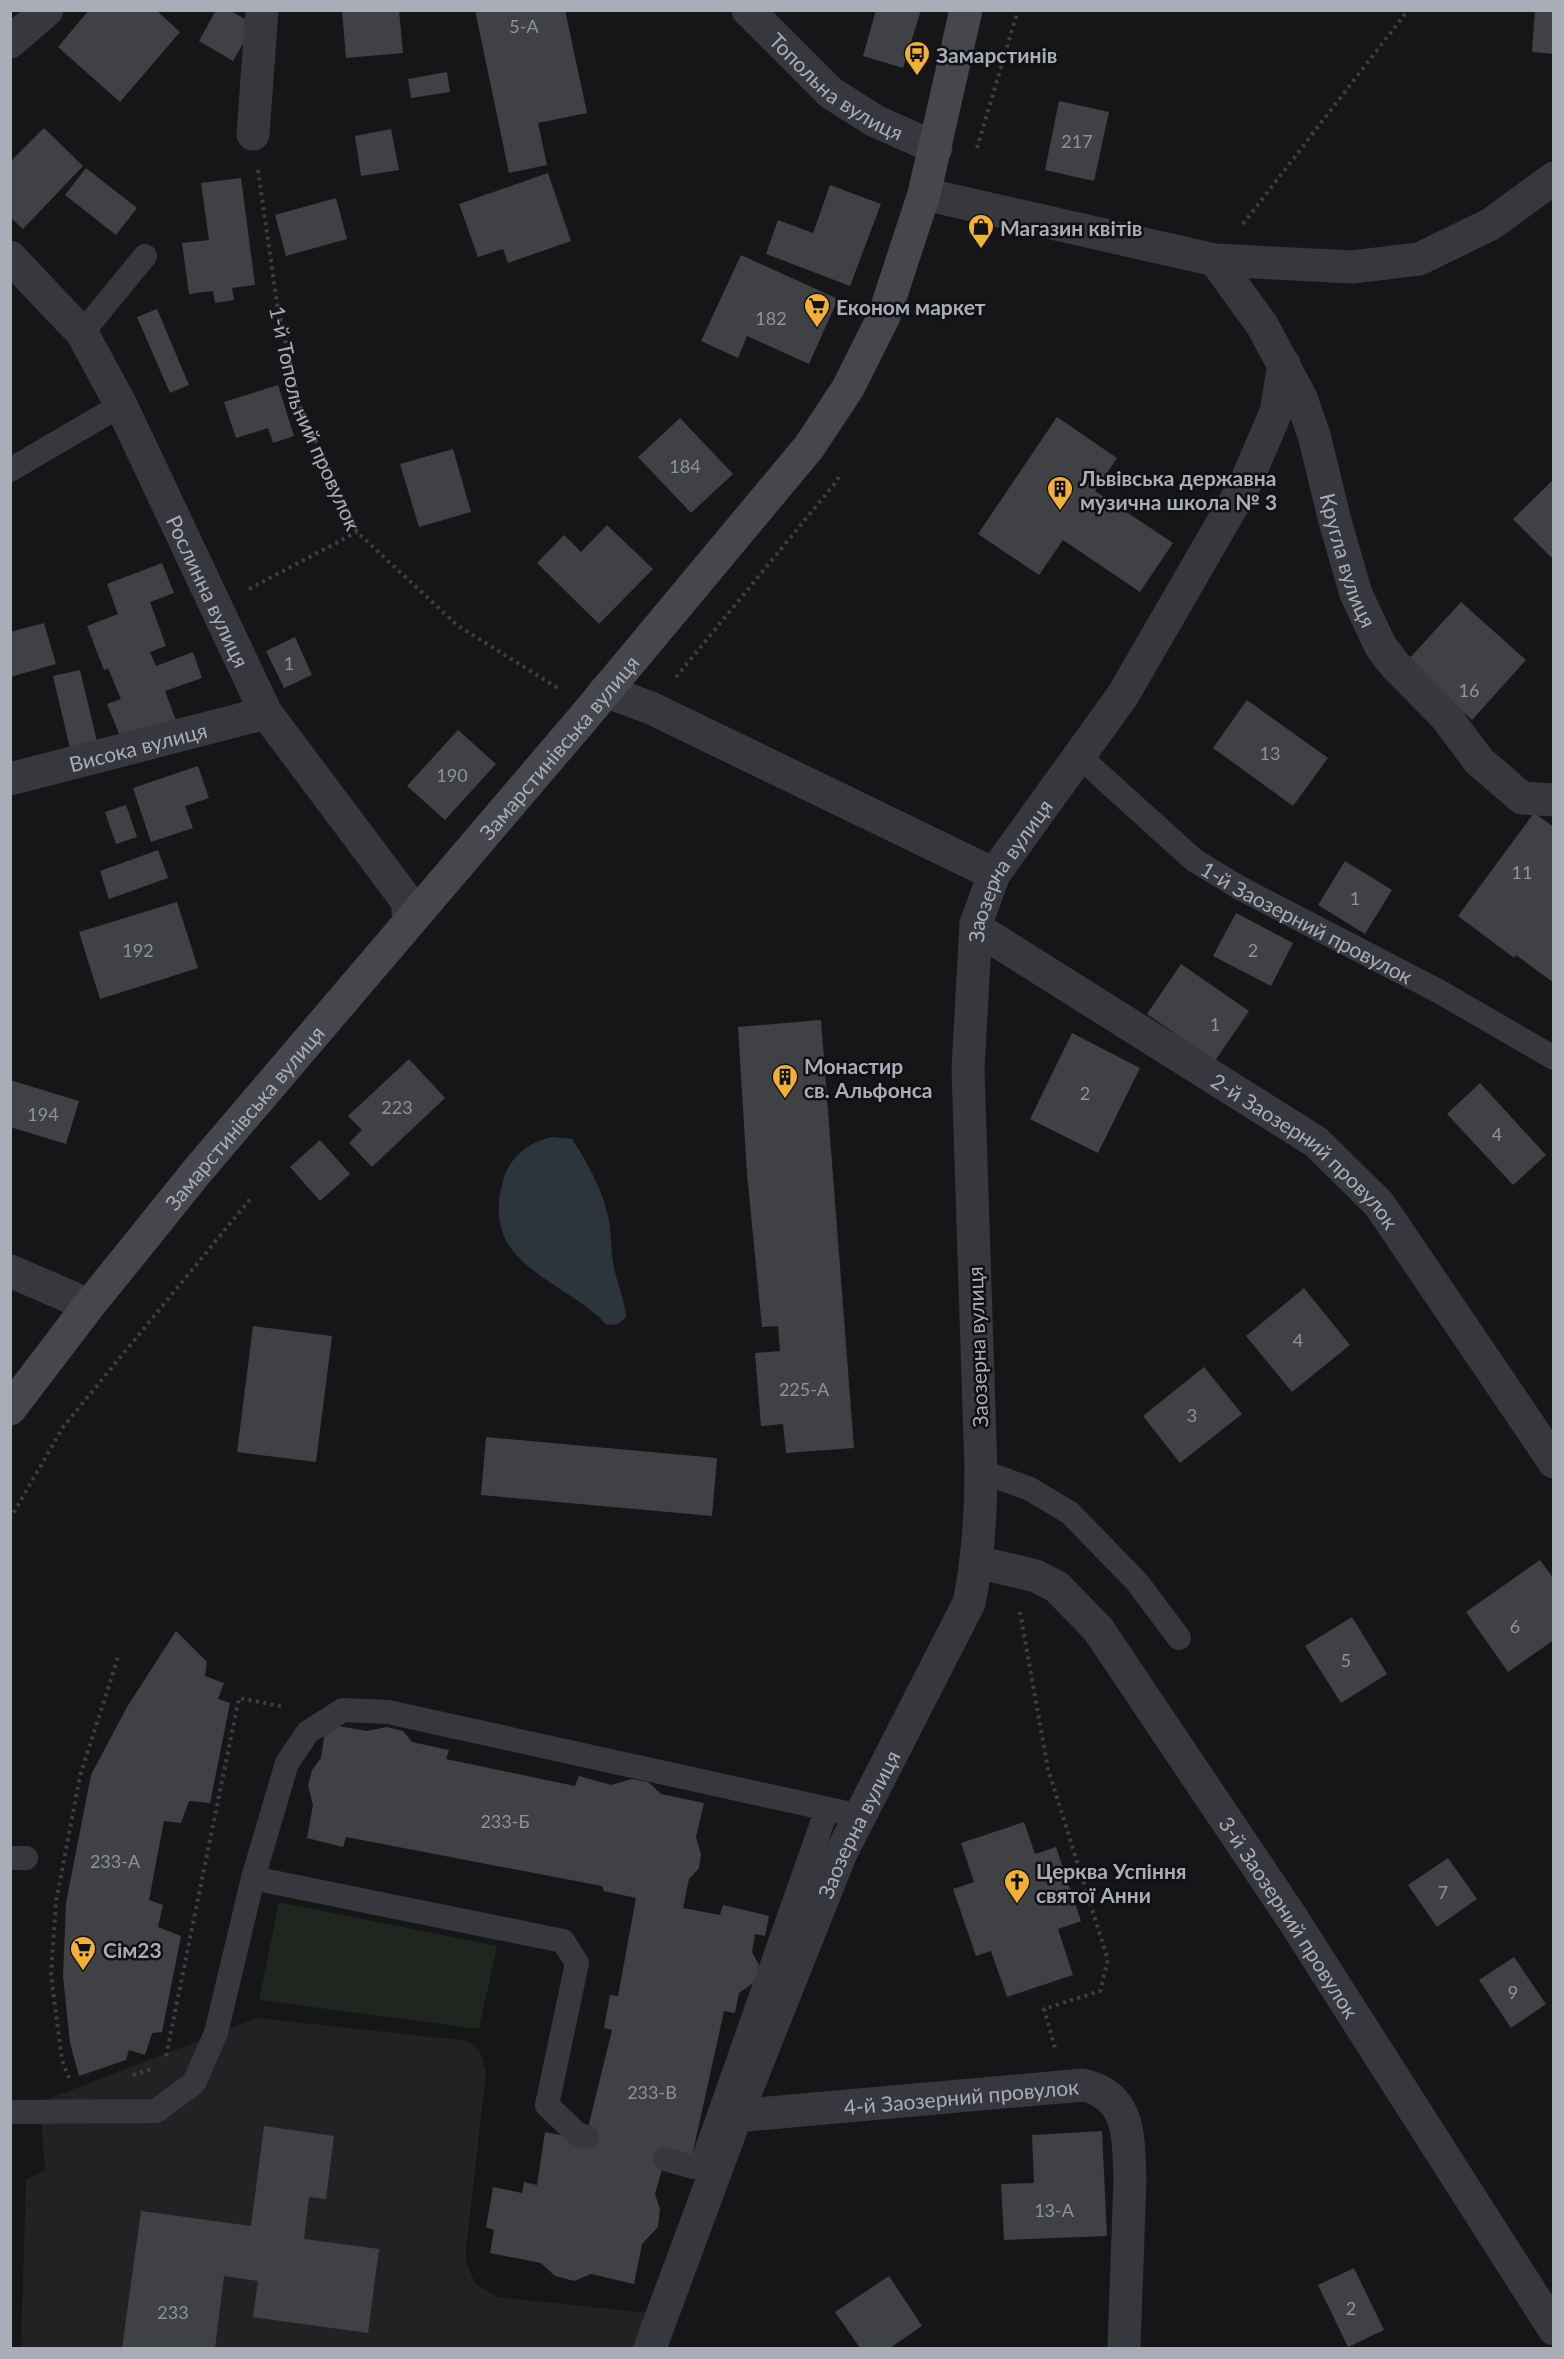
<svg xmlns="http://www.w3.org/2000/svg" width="1564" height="2359" font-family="Lato,sans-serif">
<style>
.built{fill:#222225}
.green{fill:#1e261f}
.water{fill:#2c353c}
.building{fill:#404145}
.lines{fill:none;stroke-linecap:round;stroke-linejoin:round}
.path{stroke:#3d3f44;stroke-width:4;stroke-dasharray:3 4.5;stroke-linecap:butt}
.lane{stroke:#37383d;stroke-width:24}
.street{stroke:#37383d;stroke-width:33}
.secondary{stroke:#45474d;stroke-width:33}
.labels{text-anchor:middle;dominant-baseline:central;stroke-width:5;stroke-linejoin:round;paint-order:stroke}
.number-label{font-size:18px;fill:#8e929b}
.poi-label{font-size:21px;font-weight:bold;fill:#a8adb8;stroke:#111113;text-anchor:start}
.street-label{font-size:21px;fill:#a8adb8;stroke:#111113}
</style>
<rect width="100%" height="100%" fill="#161618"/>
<path class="built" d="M258 2018 468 2041 480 2052 486 2072 465 2259 475 2283 497 2297 650 2313 634 2348H21L26 2180 45 2170 40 2102Z"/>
<path class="green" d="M279 1902 497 1946 479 2029 259 2000Z"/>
<path class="water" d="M552 1137 572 1139C587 1162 602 1189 608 1216 612 1232 610 1250 614 1267 617 1284 625 1300 626 1317L618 1324 607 1325C561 1277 479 1266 503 1181 509 1157 529 1142 552 1137Z"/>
<g class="building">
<path d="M89 10H156L180 32 120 102 58 47Z"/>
<path d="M216 10H229L254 24 233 61 199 41Z"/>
<path d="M342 10H399L403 53 346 58Z"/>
<path d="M475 10H565L587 113 538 123 547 165 509 173Z"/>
<path d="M876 10H921L903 68 863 56Z"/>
<path d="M1535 10H1554V54L1532 52Z"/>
<path d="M447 72 450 92 411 98 408 79Z"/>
<path d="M1059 101 1109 112 1094 181 1045 170Z"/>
<path d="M44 128 83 166 23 229 10 217V162Z"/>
<path d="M391 129 399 170 361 176 355 136Z"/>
<path d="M86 168 137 208 116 235 65 195Z"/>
<path d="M548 173 571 241 508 263 503 249 478 257 459 204Z"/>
<path d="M241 178 255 285 232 288 234 300 215 303 213 291 189 294 182 243 209 240 201 183Z"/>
<path d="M830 185 881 204 850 286 766 254 778 220 813 233Z"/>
<path d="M336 198 347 239 286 256 275 215Z"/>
<path d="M741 255 838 299 809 364 747 336 738 358 701 341Z"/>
<path d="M157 309 189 385 170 393 137 317Z"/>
<path d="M278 385 294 436 273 443 268 428 236 438 224 402Z"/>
<path d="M1057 417 1117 458 1095 491 1173 543 1140 592 1063 540 1039 575 978 534Z"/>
<path d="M680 418 733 474 691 513 638 457Z"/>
<path d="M453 449 471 512 419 527 400 464Z"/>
<path d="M1554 479V560L1513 519Z"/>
<path d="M607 525 653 569 599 624 537 563 564 535 581 552Z"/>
<path d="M162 563 174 593 150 602 166 646 150 652 156 666 193 652 202 678 165 691 178 726 120 736 107 704 121 699 108 668 104 670 87 626 118 614 107 584Z"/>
<path d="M1461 602 1526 660 1472 720 1407 661Z"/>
<path d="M44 623 56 664 10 677V632Z"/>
<path d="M295 637 312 675 284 688 266 651Z"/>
<path d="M80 670 99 750 72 757 53 676Z"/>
<path d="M1247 700 1328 758 1293 806 1213 748Z"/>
<path d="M458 730 496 764 445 820 407 786Z"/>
<path d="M198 766 209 798 185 806 193 828 151 842 133 788Z"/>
<path d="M126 805 137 837 116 844 105 812Z"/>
<path d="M1534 813 1554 827V983L1516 955 1514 958 1458 916Z"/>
<path d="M158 850 168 878 109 899 100 871Z"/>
<path d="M1345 861 1392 890 1365 934 1318 905Z"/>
<path d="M177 902 198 968 100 999 79 932Z"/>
<path d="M1236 913 1293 943 1271 986 1213 956Z"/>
<path d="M1181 964 1249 1011 1215 1061 1147 1014Z"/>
<path d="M821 1020 854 1448 786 1453 783 1424 761 1426 755 1353 780 1351 778 1326 762 1327 747 1174 738 1027Z"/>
<path d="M1072 1033 1140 1068 1098 1153 1030 1119Z"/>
<path d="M409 1059 445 1098 372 1167 349 1143 362 1130 348 1116Z"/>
<path d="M10 1080 79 1101 66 1144 10 1127Z"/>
<path d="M1480 1083 1546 1155 1513 1185 1447 1114Z"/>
<path d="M320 1140 350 1174 320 1201 290 1167Z"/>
<path d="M1304 1288 1350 1345 1292 1392 1246 1336Z"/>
<path d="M253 1326 332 1336 316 1462 237 1452Z"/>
<path d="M1204 1367 1242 1414 1180 1463 1143 1416Z"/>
<path d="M486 1437 717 1458 712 1516 481 1495Z"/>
<path d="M1540 1560 1554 1579V1640L1508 1672 1466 1612Z"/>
<path d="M1352 1617 1387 1674 1341 1703 1305 1646Z"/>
<path d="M176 1631 207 1662 205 1676 224 1683 218 1699 230 1703 210 1803 189 1801 181 1823 164 1821 149 1900 163 1905 158 1927 181 1936 162 2032 152 2033 145 2055 129 2050 126 2060 79 2076 70 2043 63 1976 66 1903 91 1775 127 1707Z"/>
<path d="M326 1724 367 1731 387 1727 403 1731 412 1742 449 1750 446 1759 575 1786 579 1776 611 1785 632 1779 648 1782 661 1794 704 1803 696 1837 701 1854 699 1868 689 1879 683 1908 720 1915 723 1905 769 1916 765 1936 755 1934 752 1952 759 1965 756 1981 739 1993 735 2013 724 2011 691 2161 665 2159 655 2194 660 2209 658 2227 642 2244 634 2284 591 2274 574 2281 555 2276 541 2263 490 2253 494 2230 486 2227 493 2187 522 2193 524 2182 537 2185 545 2132 585 2140 612 2030 604 2028 610 1995 618 1996 636 1898 604 1891 602 1886 346 1837 343 1847 307 1838 313 1805 308 1786 312 1770 321 1758Z"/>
<path d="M1024 1822 1035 1854 1056 1847 1081 1921 1058 1929 1073 1975 1007 1997 991 1951 976 1956 953 1889 974 1882 961 1843Z"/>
<path d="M1448 1858 1477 1899 1437 1927 1408 1885Z"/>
<path d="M1514 1957 1546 2004 1511 2028 1479 1980Z"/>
<path d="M264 2126 334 2136 326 2199 309 2197 304 2239 379 2249 368 2333 253 2317 258 2281 224 2276 215 2348H122L141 2211 251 2226Z"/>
<path d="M1102 2131 1107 2236 1004 2240 1001 2184 1034 2183 1032 2135Z"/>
<path d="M1354 2268 1384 2330 1348 2347 1318 2285Z"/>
<path d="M889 2276 922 2326 890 2348H860L835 2312Z"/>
</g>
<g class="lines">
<g class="path">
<path d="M977 148 1018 10"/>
<path id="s1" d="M258 170 277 303 299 404 357 532 457 625 559 689"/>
<path d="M1243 224 1408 10"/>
<path d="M249 589 357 532"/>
<path d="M676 677 836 482 841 473"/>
<path d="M10 1519 63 1427 251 1198"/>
<path d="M1020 1612 1048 1769 1108 1960 1100 1991 1044 2009 1055 2048"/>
<path d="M166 2056 239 1698 285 1707"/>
<path d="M133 2075 154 2068"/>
<path d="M69 2078 62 2060 51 1975 56 1902 80 1776 118 1657"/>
</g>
<g class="lane">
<path d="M82 333 145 256"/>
<path d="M10 470 121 405"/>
<path id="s2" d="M1079 756 1194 860 1240 888 1440 992 1554 1058"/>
<path d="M981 1471 1030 1489 1070 1513 1137 1582 1179 1638"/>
<path d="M10 1858H26"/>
<path d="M253 1878 563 1941 577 1963 547 2105 577 2134 587 2137"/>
<path d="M10 2112 156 2111 194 2083 216 2033 253 1878 287 1763 308 1732 343 1710 388 1712 860 1816"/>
<path d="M665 2159 693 2167 702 2163 827 1809"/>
</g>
<g class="street">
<path id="s3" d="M748 10 831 93 875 121 936 148"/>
<path d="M10 42 47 10"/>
<path d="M253 134 262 10"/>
<path d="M924 194 1215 260 1352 267 1419 259 1491 224 1554 178"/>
<path id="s4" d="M10 257 82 333 121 405 266 713 407 901 409 921"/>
<path id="s5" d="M1215 260 1262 325 1301 398 1314 435 1335 521 1356 594 1381 647 1395 665 1446 717 1479 761 1522 798 1554 800"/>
<path d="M605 691 651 708 994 874"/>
<path id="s6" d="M10 779 266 713"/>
<path id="s7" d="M976 924 979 930 1316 1142 1379 1204 1554 1462"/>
<path d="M10 1271 75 1299 87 1308"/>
<path id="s8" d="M977 1562 1036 1576 1057 1587 1098 1629 1292 1918 1554 2329"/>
<path id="s9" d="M736 2116 1083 2085C1132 2096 1128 2139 1130 2179L1124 2347"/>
<path id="s10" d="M650 2348 736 2116 841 1853 969 1603C978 1559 981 1516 981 1471L968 1069 976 924 994 874 1123 695 1246 482 1276 412 1284 364"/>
</g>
<path class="secondary" id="s11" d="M10 1409 87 1308 199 1169 585 716 809 447 848 388 884 316 924 194 966 10"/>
</g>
<defs>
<symbol id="bus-pin" viewBox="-11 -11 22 30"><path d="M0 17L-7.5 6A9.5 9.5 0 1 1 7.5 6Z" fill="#f2b134" stroke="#111113"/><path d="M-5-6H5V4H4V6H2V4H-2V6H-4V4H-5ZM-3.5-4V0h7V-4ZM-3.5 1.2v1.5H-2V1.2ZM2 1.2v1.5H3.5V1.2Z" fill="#111"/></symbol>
<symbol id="shop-pin" viewBox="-11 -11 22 30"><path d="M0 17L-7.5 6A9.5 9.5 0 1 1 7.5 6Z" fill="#f2b134" stroke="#111113"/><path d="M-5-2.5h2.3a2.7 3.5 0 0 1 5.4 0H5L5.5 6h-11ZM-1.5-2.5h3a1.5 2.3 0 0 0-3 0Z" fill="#111"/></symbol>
<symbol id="supermarket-pin" viewBox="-11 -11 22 30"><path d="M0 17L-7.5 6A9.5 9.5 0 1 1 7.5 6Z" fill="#f2b134" stroke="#111113"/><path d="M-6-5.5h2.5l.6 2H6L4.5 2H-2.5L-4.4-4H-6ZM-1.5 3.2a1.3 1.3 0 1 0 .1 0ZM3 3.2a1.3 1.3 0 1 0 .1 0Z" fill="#111"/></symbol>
<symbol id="building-pin" viewBox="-11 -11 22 30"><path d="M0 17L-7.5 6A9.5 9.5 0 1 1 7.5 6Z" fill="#f2b134" stroke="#111113"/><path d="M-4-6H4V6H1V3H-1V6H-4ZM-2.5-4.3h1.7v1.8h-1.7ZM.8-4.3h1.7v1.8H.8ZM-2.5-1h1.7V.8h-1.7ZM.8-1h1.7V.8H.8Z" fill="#111"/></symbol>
<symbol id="church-pin" viewBox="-11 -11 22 30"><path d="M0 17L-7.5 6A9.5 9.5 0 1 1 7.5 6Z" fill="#f2b134" stroke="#111113"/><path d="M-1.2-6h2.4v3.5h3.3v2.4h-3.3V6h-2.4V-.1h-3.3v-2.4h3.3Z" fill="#111"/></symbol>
</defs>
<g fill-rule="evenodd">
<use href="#bus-pin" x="902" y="39" width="30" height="40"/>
<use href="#shop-pin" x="966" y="212" width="30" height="40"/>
<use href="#supermarket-pin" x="802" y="291" width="30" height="40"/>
<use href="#building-pin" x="1045" y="474" width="30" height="40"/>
<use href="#building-pin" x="770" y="1062" width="30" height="40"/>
<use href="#church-pin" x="1002" y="1867" width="30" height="40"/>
<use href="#supermarket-pin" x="68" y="1934" width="30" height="40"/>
</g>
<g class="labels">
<g class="number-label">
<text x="524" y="26">5-А</text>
<text x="1077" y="141">217</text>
<text x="771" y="318">182</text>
<text x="685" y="466">184</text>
<text x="289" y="663">1</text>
<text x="1469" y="690">16</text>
<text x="1270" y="753">13</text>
<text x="452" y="775">190</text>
<text x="1522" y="872">11</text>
<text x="1355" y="898">1</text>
<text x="138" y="950">192</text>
<text x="1253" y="950">2</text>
<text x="1215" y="1024">1</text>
<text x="1085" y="1093">2</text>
<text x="397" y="1107">223</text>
<text x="43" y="1114">194</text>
<text x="1497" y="1134">4</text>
<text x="1298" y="1340">4</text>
<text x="804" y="1389">225-А</text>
<text x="1192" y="1415">3</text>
<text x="1515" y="1626">6</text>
<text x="1346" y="1660">5</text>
<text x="505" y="1821">233-Б</text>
<text x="115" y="1861">233-А</text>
<text x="1443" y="1892">7</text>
<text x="1513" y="1992">9</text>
<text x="652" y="2092">233-В</text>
<text x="1054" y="2210">13-А</text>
<text x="1351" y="2308">2</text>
<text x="173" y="2312">233</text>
</g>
<g class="poi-label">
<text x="936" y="54">Замарстинів</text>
<text x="1000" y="227">Магазин квітів</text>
<text x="836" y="306">Економ маркет</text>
<text x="1080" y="477">Львівська державна<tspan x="1080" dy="24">музична школа № 3</tspan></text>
<text x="804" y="1065">Монастир<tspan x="804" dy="24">св. Альфонса</tspan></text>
<text x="1036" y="1870">Церква Успіння<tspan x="1036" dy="24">святої Анни</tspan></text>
<text x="103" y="1949">Сім23</text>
</g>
<g class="street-label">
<text stroke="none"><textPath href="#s3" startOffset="118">Топольна вулиця</textPath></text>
<text stroke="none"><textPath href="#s1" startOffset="256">1-й Топольний провулок</textPath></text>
<text stroke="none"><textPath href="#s5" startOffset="332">Кругла вулиця</textPath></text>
<text stroke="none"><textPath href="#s4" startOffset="392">Рослинна вулиця</textPath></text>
<text stroke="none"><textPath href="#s6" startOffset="132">Висока вулиця</textPath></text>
<text stroke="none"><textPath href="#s11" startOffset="860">Замарстинівська вулиця</textPath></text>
<text stroke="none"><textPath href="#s10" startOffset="1554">Заозерна вулиця</textPath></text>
<text stroke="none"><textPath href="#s2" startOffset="284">1-й Заозерний провулок</textPath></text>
<text stroke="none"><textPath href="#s11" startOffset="374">Замарстинівська вулиця</textPath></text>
<text stroke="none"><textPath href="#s7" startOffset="402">2-й Заозерний провулок</textPath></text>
<text transform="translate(977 1347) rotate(-92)">Заозерна вулиця</text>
<text stroke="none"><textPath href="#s10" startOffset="564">Заозерна вулиця</textPath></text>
<text stroke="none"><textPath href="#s8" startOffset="489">3-й Заозерний провулок</textPath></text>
<text stroke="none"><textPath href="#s9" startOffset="226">4-й Заозерний провулок</textPath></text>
</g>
</g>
<rect width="1564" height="2359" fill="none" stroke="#a8adb8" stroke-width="24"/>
</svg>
